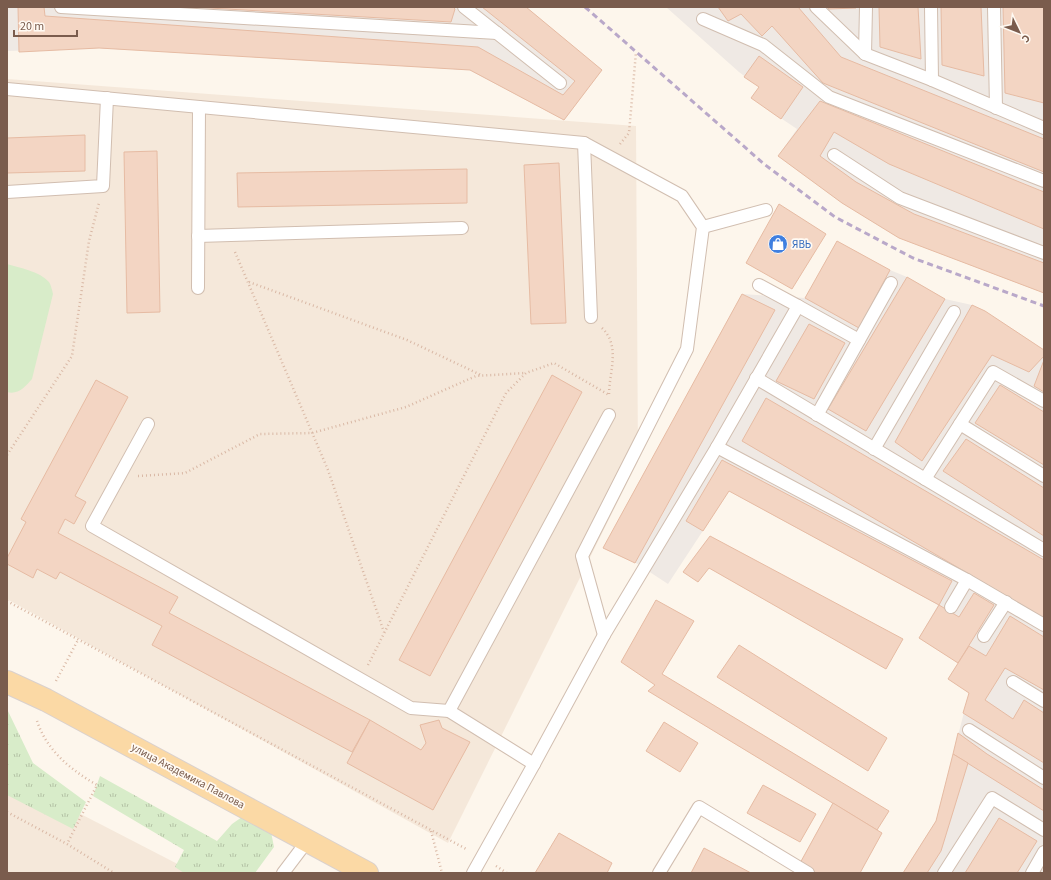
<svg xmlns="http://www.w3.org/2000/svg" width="1051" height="880" font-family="'Source Sans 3',sans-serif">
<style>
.residential{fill:#f5e8da}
.industrial{fill:#efe9e4}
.grass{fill:url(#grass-tufts)}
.pitch{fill:#d8ecc9}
.building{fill:#f3d5c3;stroke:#e6bba3}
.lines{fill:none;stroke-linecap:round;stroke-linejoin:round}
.service-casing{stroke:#d1beb0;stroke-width:14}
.primary-casing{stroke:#dad1cd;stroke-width:24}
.path{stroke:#d9b8a5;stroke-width:2.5;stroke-dasharray:1 3;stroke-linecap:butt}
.service{stroke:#fff;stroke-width:12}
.primary{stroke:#fbd9a5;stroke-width:22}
.rail{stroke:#b9a8c9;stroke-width:3;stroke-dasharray:6 4;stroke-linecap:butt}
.labels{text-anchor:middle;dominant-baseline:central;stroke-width:3.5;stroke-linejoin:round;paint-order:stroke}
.shop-label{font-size:11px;fill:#366cbe;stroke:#fffaf3;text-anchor:start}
.street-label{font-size:11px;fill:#7a5c4d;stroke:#fffaf3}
</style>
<defs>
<pattern id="grass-tufts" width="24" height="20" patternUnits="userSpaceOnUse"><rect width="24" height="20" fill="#d8ecc9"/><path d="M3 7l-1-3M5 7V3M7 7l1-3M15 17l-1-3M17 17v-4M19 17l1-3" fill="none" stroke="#b4c2a5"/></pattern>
</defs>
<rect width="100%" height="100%" fill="#fdf6ec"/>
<g class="residential">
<path d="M7 79 636 126 638 461 448 843 7 599Z"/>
<path d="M7 776 195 873H7Z"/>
</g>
<g class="industrial">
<path d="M7 7H526L602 70 564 120 469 70 99 48 7 51Z"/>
<path d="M666 7H1044V293L899 238 842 203 778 156 797 129 751 98 759 87 739 72Z"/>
<path d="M837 241 890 270 907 277 945 299 972 305 985 311 1044 350V873H903L936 821 969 693 948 679 958 663 919 638 938 605 729 491 668 584 636 563 603 548 742 294 805 298Z"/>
</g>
<g class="grass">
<path d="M7 709 33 763 86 802 73 829 7 795Z"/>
<path d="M100 776 217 841 232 824 242 817 271 832 274 847 255 873H184L175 867 184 850 93 796Z"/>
</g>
<path class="pitch" d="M7 264C20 268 39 271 49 282 51 285 52 290 53 294L32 379C25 387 18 395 7 392Z"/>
<g class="building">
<path d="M18 7H44L45 16 478 47 563 95 575 81 482 7H526L602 70 564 120 470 70 99 48 19 52Z"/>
<path d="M192 7H453L455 9 451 22Z"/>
<path d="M718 7H798L841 57 1044 139V172L823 83 772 26 762 36 741 14 728 21Z"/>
<path d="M827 7H856V8L829 9Z"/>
<path d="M879 7H918L921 59 880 47Z"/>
<path d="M941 7H981L984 76 942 65Z"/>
<path d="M1003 7H1044V103L1005 93Z"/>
<path d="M759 56 803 87 781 119 751 98 759 87 744 77Z"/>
<path d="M820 101 1044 192V229L889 164 834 132 820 156 856 182 914 214 1044 263V293L899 238 842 203 778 156Z"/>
<path d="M85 135V171L7 173V138Z"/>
<path d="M157 151 160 312 127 313 124 152Z"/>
<path d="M559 163 566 323 531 324 524 165Z"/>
<path d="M467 169V203L238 207 237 173Z"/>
<path d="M779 204 826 234 792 289 746 263Z"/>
<path d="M837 241 890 270 859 328 805 298Z"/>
<path d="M907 277 945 299 866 431 828 409Z"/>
<path d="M742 294 775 310 635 563 603 548Z"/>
<path d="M972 305 985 311 1044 350V356L1029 372 992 355 922 461 895 442Z"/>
<path d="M809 324 845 343 814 399 776 381Z"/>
<path d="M1044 360V392L1034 386Z"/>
<path d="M552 375 582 392 430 676 399 660Z"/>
<path d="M96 380 128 397 75 496 86 502 74 524 65 519 58 533 178 597 169 613 370 720 352 752 152 645 162 626 60 572 56 579 37 569 33 578 7 564V558L26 522 21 519Z"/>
<path d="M1000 385 1044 412V465L975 423Z"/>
<path d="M766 398 1044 560V618L742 441Z"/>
<path d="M966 439 1044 488V536L943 471Z"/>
<path d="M722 460 952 581 939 605 729 491 703 531 686 521Z"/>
<path d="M710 536 903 639 886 669 709 568 698 582 683 572Z"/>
<path d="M974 593 994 605 958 663 919 638 939 605 959 617Z"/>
<path d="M656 600 694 621 662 674 889 811 877 830 648 691 655 685 621 662Z"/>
<path d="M1010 616 1044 637V690L1005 668 985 700 1013 719 1024 700 1044 713V763L963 713 969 693 948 679 969 646 986 656Z"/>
<path d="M739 645 887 738 868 771 717 677Z"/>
<path d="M370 720 421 750 426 743 420 725 439 720 442 728 470 742 433 810 347 763Z"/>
<path d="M664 722 698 743 680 772 646 751Z"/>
<path d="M958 733 987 754 1044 790V811L953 754Z"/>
<path d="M953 754 968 763 941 851 927 873H903L936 821Z"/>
<path d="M763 785 816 814 800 842 747 813Z"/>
<path d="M833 803 882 833 860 873H812L799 865Z"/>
<path d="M999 818 1037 841 1017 873H965Z"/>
<path d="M559 833 612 863 607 873H535Z"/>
<path d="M704 848 751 873H691Z"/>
</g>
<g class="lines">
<defs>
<g id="service">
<path d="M61 7 497 33"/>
<path d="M464 7 560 83"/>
<path d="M816 7 865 54 932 80 1044 128"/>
<path d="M931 7 932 80"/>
<path d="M994 7 996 108"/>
<path d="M703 19 763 45 829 97 1044 181"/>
<path d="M865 54 866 7"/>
<path d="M7 89 584 143 682 196 703 227 687 349 582 556 604 635"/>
<path d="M584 143 591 317"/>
<path d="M834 155 900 198 1044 253"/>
<path d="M7 192 103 186 107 98"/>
<path d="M703 227 766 210"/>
<path d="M198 236 462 228"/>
<path d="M198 288 199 107"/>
<path d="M798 306 859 340"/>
<path d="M756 378 1044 550"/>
<path d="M817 415 891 283"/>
<path d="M148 424 92 526 411 708 449 711 534 764"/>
<path d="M960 424 1044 476"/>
<path d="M717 447 967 580 1044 625"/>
<path d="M874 449 954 312"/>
<path d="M925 479 993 372 1044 401"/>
<path d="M951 607 967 580"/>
<path d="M984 636 1006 602"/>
<path d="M1013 682 1044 701"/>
<path d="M449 711 609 415"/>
<path d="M969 730 1044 778"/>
<path d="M283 873 308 840"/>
<path d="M473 873 534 764 604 635 717 447 798 306 759 285"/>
<path d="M659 873 699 807 808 873"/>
<path d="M944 873 992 798 1044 830"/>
<path d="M1032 873 1044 852"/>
</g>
<path id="primary" d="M7 682 46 700 367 873"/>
</defs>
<use href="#service" class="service-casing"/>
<use href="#primary" class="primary-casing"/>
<g class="path">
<path d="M620 144 629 133 636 52"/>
<path d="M235 252 328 470 384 632"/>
<path d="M249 282 407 340 481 375"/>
<path d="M602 328C621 346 609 372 609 395"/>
<path d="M7 455 72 356 89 241 99 203"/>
<path d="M138 476 185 473 260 434 312 433 406 407 476 376 525 373"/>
<path d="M7 601 468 850"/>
<path d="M368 665 506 393 526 373 554 363 609 395"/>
<path d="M56 681 78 640"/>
<path d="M37 721C47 751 71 770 97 785L67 844"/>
<path d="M7 812 67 844 114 873"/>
<path d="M431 831 442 873"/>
<path d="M496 866 507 873"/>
</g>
<use href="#service" class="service"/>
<use href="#primary" class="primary"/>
<path class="rail" d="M585 7 764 164 835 217 913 258 1044 306"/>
</g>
<defs>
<symbol id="shop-disc" viewBox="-11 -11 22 22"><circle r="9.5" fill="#3f7fe0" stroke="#fffaf3"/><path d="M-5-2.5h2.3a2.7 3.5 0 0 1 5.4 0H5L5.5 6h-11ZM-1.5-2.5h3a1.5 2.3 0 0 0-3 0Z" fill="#fff"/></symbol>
</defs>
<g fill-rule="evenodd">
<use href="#shop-disc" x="767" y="233" width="22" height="22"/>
</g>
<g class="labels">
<g class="shop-label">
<text x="792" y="244">ЯВЬ</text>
</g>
<g class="street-label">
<text transform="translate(188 776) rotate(28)">улица Академика Павлова</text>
</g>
</g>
<rect width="1051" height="880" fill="none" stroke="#7a5c4d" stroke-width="16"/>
<g transform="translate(1019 32) rotate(133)" stroke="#fffaf3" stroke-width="3" paint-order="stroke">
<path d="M0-3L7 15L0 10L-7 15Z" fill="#7a5c4d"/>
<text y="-6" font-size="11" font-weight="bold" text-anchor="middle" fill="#7a5c4d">С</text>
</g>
<path d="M14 30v6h63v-6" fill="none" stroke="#7a5c4d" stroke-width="2"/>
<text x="20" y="30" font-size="12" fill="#7a5c4d" stroke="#fffaf3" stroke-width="3" paint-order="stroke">20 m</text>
</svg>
